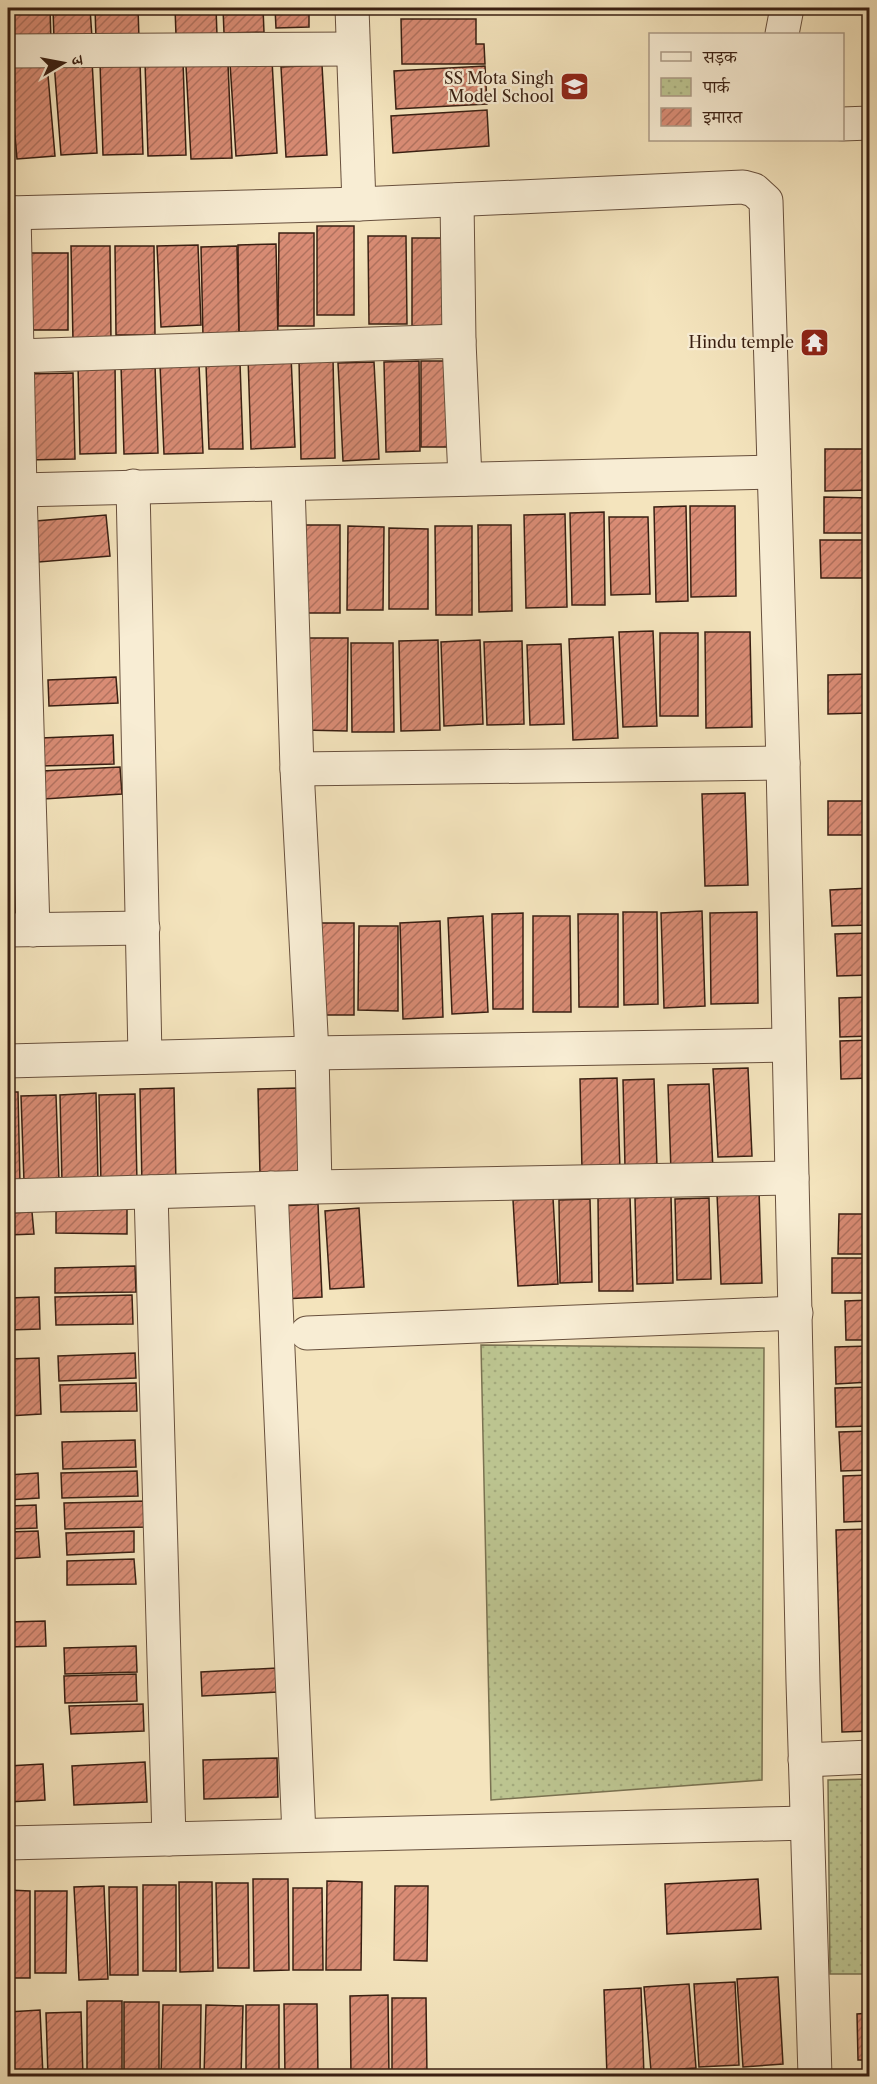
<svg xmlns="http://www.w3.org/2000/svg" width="877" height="2084" font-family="'Libre Caslon Text','Noto Serif Devanagari',serif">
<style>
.park{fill:url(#park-dots);stroke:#7a7251;stroke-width:1.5}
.building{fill:url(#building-hatch);stroke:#391f12;stroke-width:1.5}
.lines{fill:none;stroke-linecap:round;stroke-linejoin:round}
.minor-casing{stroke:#68503d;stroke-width:35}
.minor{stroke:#f8edd4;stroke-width:33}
.labels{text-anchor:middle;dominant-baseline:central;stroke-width:4.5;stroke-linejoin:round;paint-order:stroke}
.poi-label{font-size:16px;fill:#391f12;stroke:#f8edd4;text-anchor:end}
</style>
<defs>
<pattern id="park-dots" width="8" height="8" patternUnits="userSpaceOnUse" patternTransform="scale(1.5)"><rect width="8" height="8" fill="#bcc490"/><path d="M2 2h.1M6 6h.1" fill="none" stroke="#a2a87b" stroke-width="1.8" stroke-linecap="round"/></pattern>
<pattern id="building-hatch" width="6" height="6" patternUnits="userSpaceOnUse" patternTransform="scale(1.5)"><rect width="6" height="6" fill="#d98c75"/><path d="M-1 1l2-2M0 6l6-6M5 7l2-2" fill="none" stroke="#b1725f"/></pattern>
</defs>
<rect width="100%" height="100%" fill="#f4e4bd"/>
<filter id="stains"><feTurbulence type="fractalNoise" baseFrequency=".00333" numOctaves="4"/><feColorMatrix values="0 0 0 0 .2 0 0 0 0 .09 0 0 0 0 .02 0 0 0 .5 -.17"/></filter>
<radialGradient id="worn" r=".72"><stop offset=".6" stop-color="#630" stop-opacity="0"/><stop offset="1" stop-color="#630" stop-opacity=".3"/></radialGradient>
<g class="park">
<path d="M481 1345 764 1348 762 1780 491 1800Z"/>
<path d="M869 1779V1974H830L828 1780Z"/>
</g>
<g class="building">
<path d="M8 8H9L12 44 8 45Z"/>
<path d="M12 8H50L51 42 14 43Z"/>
<path d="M53 8H90L92 38 54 40Z"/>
<path d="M95 8H138L139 39H96Z"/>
<path d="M175 8H216L217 35H176Z"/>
<path d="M223 8H263L264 32 224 33Z"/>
<path d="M275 8H309V27L276 28Z"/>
<path d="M401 19H476V44H484L485 64H402Z"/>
<path d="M92 60 97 153 61 155 54 62Z"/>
<path d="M183 60 186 155 148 156 145 62Z"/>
<path d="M272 60 277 153 236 156 230 63Z"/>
<path d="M140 62 143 154 103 155 100 63Z"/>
<path d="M47 64 55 156 17 159 9 67Z"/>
<path d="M228 64 232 158 191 159 186 66Z"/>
<path d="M322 65 327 155 286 157 281 67Z"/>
<path d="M485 66 487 104 396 109 394 71Z"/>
<path d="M487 110 489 146 393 153 391 116Z"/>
<path d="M8 117 10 157H8Z"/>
<rect x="317" y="226" width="37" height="89"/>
<path d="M279 233H314V326H278Z"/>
<path d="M368 236H406L407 324H369Z"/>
<path d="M412 238H453V325L412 326Z"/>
<path d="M276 244 278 338 239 339 238 245Z"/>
<path d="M198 245 201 325 161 327 157 246Z"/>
<path d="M71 246H110L111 341H73Z"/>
<path d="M115 246H154L155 335H116Z"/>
<path d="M237 246 239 336 203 337 201 247Z"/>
<rect x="24" y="253" width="44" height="77"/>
<path d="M291 356 295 447 251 449 248 357Z"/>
<path d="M333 358 335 458 301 459 299 359Z"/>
<path d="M419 361 420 451 386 452 384 362Z"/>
<path d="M421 361H455L454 447H421Z"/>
<path d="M374 362 379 459 343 461 338 363Z"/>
<path d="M240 363 243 449H209L206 364Z"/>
<path d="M115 364 116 453 80 454 78 365Z"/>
<path d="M199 364 203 453 164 454 160 365Z"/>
<path d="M155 365 158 453 124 454 121 366Z"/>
<path d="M73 373 75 459 26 460 25 374Z"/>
<path d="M825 449H870V490L825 491Z"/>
<path d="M824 497 870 498V533H824Z"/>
<path d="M686 506 688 601 656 602 654 507Z"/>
<path d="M690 506H735L736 596 691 597Z"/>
<path d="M604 512 605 605H572L570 513Z"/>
<path d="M565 514 567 607 526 608 524 515Z"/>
<path d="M106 515 110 556 39 562 36 521Z"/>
<path d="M609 517H648L650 594 611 595Z"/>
<rect x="301" y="525" width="39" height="88"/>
<path d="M478 525H511L512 611 479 612Z"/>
<path d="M348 526 384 527 383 610H347Z"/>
<path d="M435 526H472V615H436Z"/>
<path d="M389 528 428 529V609H389Z"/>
<path d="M820 540H870V578H821Z"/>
<path d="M653 631 657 726 623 727 619 632Z"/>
<path d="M705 632H750L752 727 706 728Z"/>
<rect x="660" y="633" width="38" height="83"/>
<path d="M613 637 618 738 573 740 569 639Z"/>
<path d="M303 638H348L347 731 303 730Z"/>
<path d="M438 640 440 730 401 731 399 641Z"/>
<path d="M480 640 483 724 444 726 441 642Z"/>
<path d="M522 641 524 724 487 725 484 642Z"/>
<path d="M351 643H393L394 732H352Z"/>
<path d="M561 644 564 724 530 725 527 645Z"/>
<path d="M870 674V713L828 714V675Z"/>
<path d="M116 677 118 703 49 706 48 680Z"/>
<path d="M113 735 114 764 41 766V738Z"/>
<path d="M120 767 122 794 44 799 42 771Z"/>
<path d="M745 793 748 885 705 886 702 794Z"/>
<rect x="828" y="801" width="42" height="34"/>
<path d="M870 888V925L832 926 830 890Z"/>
<path d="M702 911 705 1006 664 1008 661 913Z"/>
<path d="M623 912H657L658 1004 624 1005Z"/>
<path d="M757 912 758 1003 711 1004 710 913Z"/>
<path d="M523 913V1009H493L492 914Z"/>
<path d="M578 914H618V1007H579Z"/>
<path d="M483 916 488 1012 452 1014 448 918Z"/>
<path d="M533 916H570L571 1012H533Z"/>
<path d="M440 921 443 1017 403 1019 400 923Z"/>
<rect x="313" y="923" width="41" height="92"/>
<path d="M359 926H398V1011L358 1010Z"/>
<path d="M870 933V975L837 976 835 934Z"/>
<path d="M870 997V1036L840 1037 839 998Z"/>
<path d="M870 1040V1078L841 1079 840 1041Z"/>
<path d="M748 1068 752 1156 718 1157 713 1069Z"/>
<path d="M617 1078 620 1169 582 1170 580 1079Z"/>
<path d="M654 1079 657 1166 625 1167 623 1080Z"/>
<path d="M709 1084 713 1170 671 1171 668 1085Z"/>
<path d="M174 1088 176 1185 142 1186 140 1089Z"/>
<path d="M296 1088 299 1174 260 1175 258 1089Z"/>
<path d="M8 1092H18L20 1184H8Z"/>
<path d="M96 1093 98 1182 62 1183 60 1095Z"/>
<path d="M135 1094 137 1182 101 1183 99 1095Z"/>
<path d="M56 1095 59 1181 24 1182 21 1096Z"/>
<path d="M759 1191 762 1283 721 1284 717 1194Z"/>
<path d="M671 1196 673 1283 637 1284 635 1198Z"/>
<path d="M630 1197 633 1291H599L598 1198Z"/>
<path d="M553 1198 558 1284 518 1286 513 1200Z"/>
<path d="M709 1198 711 1279 677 1280 675 1199Z"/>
<path d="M590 1199 592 1282 560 1283 559 1200Z"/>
<path d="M318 1204 322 1297 283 1299 279 1206Z"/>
<path d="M56 1207 127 1208V1234L56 1233Z"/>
<path d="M359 1208 364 1287 330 1289 325 1211Z"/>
<path d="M32 1212 34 1234 8 1235V1213Z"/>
<path d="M839 1214H870V1254H838Z"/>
<rect x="832" y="1258" width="38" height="35"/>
<path d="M135 1266 136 1292 55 1293V1268Z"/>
<path d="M132 1295 133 1324 56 1325 55 1297Z"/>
<path d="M39 1297 40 1329 8 1330V1298Z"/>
<path d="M870 1300V1340H846L845 1301Z"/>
<path d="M870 1346V1382L836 1384 835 1347Z"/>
<path d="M135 1353 136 1378 59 1381 58 1356Z"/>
<path d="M39 1358 41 1414 8 1416V1359Z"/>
<path d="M136 1383 137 1411 61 1412 60 1385Z"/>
<path d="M870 1387V1426L836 1427 835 1388Z"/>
<path d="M870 1431V1470L841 1471 839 1432Z"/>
<path d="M135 1440 136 1467 63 1469 62 1442Z"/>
<path d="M137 1471 138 1496 62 1498 61 1473Z"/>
<path d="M38 1473 39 1498 8 1500V1475Z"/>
<path d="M870 1475V1521L844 1522 843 1476Z"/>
<path d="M147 1501V1527L65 1529 64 1503Z"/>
<path d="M36 1505 37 1528 8 1529V1506Z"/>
<path d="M870 1529V1731L842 1732 836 1530Z"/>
<path d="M38 1531 40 1557 8 1559V1532Z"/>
<path d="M134 1531V1552L67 1555 66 1533Z"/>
<path d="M134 1559 136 1584 67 1585V1561Z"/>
<path d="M45 1621 46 1646 8 1647V1622Z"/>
<path d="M136 1646 137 1672 65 1674 64 1648Z"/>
<path d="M277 1668 278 1692 202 1696 201 1672Z"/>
<path d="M136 1674 137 1701 65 1703 64 1676Z"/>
<path d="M143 1704 144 1731 71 1734 69 1706Z"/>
<path d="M277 1758 278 1797 204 1799 203 1760Z"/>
<path d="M145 1762 147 1802 74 1805 72 1766Z"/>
<path d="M43 1764 45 1800 8 1802V1766Z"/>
<path d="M253 1879H288L289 1970 254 1971Z"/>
<path d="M758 1879 761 1929 667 1934 665 1884Z"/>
<path d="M327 1881 362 1882 361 1970H326Z"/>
<path d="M179 1882H212L213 1971 180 1972Z"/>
<path d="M216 1883H248L249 1968H218Z"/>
<rect x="143" y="1885" width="33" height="86"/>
<path d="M104 1886 108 1979 79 1980 74 1887Z"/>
<path d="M395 1886H428L427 1961 394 1960Z"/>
<path d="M109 1887H137L138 1975H110Z"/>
<path d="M293 1888H322L323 1970H293Z"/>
<path d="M8 1890 30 1891V1978H8Z"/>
<path d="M35 1891H67L66 1973H35Z"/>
<path d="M778 1977 783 2064 743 2067 737 1979Z"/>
<path d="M735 1982 739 2065 699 2067 694 1984Z"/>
<path d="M689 1984 696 2068 651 2071 644 1987Z"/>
<path d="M641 1988 644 2076H607L604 1990Z"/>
<path d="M388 1995 389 2076H351L350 1996Z"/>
<path d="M392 1998H426L427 2076H392Z"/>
<rect x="87" y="2001" width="35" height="75"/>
<rect x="124" y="2002" width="35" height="74"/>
<path d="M284 2004H317L318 2076H285Z"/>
<path d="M163 2005H201L200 2076H161Z"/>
<path d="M206 2005 243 2006 241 2076H204Z"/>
<rect x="246" y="2005" width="33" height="71"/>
<path d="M40 2010 43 2076H10L8 2012Z"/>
<path d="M81 2012 83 2076H48L46 2013Z"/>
<path d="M870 2013V2060H858L857 2014Z"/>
<rect x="865" y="2068" width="5" height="8"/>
</g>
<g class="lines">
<defs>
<g id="minor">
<path d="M352 8 359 204"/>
<path d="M782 34 787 8"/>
<path d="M8 51 353 49"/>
<path d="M842 124 870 123"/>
<path d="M457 200 459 341"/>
<path d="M8 213 359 204 743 187 754 190 766 201 783 763 803 1682 815 2076"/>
<path d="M14 213 20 490 33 930"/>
<path d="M17 356 459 341 465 479"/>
<path d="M288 484 297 769 312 1053 315 1187"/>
<path d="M133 486 145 1057"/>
<path d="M20 490 774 472"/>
<path d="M297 769 783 763"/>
<path d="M8 930 143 928"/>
<path d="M8 1061 312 1053 788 1045"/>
<path d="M271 1188 299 1835"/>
<path d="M151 1192 169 1839"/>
<path d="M8 1196 315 1187 792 1178"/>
<path d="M307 1333 796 1313"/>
<path d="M805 1760 870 1757"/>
<path d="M8 1843 807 1823"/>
</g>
</defs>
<use href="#minor" class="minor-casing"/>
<use href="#minor" class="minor"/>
</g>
<defs>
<symbol id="school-square" viewBox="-11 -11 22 22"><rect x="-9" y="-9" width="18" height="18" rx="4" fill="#8f2418" stroke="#f8edd4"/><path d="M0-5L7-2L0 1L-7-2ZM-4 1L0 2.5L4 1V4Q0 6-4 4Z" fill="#fff"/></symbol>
<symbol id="temple-square" viewBox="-11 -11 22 22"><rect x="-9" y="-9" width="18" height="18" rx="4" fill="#8f2418" stroke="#f8edd4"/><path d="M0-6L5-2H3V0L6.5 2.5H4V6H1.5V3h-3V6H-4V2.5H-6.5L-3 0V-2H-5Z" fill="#fff"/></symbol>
</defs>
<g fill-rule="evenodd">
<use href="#school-square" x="558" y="70" width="33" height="33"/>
<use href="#temple-square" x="798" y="326" width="33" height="33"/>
</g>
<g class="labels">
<g class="poi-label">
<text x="554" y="78">SS Mota Singh<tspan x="554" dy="18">Model School</tspan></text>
<text x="794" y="342">Hindu temple</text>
</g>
</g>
<rect width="877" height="2084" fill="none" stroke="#f4e4bd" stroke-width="30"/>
<rect x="9" y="9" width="859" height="2066" fill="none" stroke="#391f12" stroke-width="3"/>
<rect x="15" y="15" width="847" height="2054" fill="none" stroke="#391f12" stroke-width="1.5"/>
<rect x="649" y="33" width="195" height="108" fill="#f8edd4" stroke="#ac9b86" stroke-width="1.5"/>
<rect x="661" y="52" width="30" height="9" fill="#f8edd4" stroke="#ac9b86" stroke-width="1.5"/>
<text x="703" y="63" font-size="18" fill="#391f12">सड़क</text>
<rect x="661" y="78" width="30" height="18" fill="url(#park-dots)" stroke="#ac9b86" stroke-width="1.5"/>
<text x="703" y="93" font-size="18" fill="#391f12">पार्क</text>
<rect x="661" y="108" width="30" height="18" fill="url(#building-hatch)" stroke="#ac9b86" stroke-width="1.5"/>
<text x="703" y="123" font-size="18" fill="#391f12">इमारत</text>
<g transform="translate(63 63) rotate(80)" stroke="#f8edd4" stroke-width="4.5" paint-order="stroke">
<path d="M0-4.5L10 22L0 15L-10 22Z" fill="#391f12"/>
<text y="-9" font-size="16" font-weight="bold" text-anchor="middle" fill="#391f12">उ</text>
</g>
<rect width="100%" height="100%" filter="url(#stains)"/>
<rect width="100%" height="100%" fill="url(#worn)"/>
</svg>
